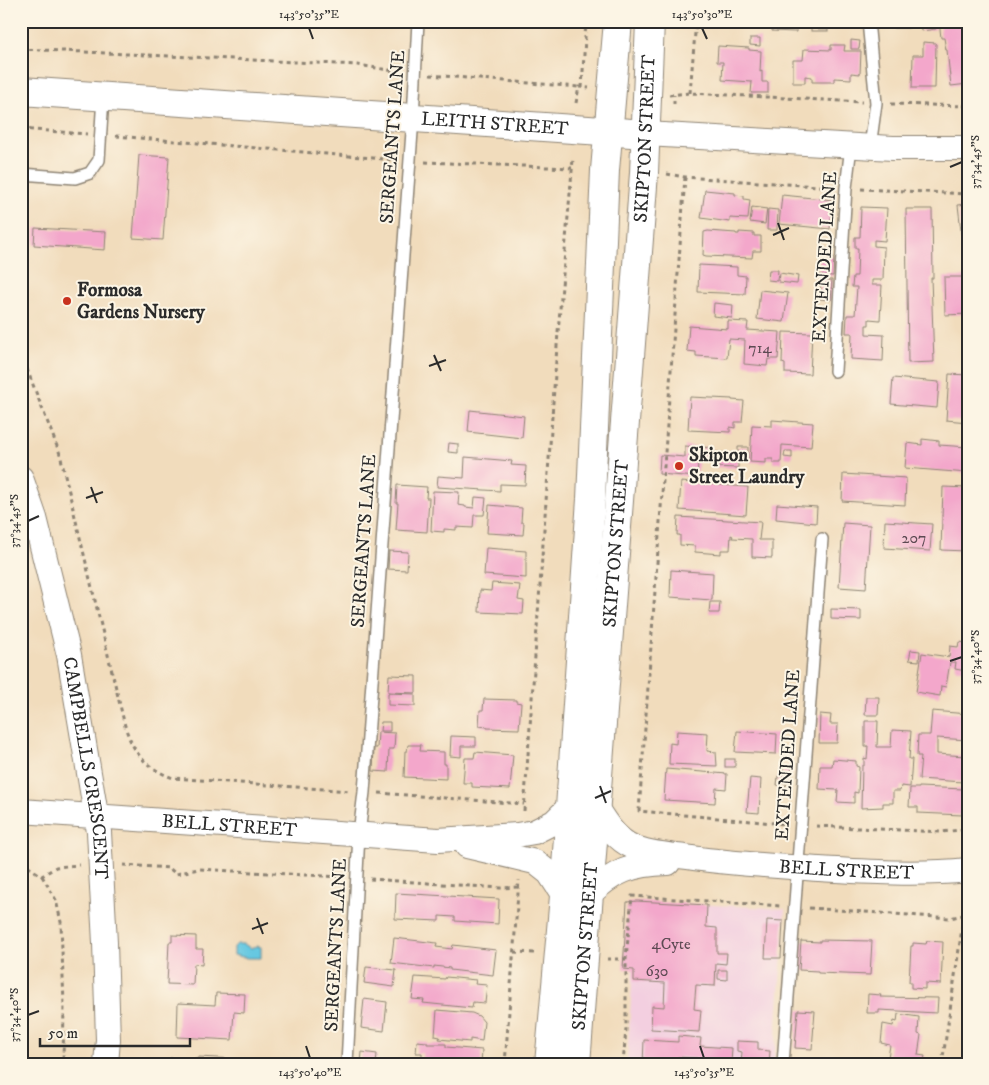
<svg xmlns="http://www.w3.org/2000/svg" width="989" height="1085" font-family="'IM FELL DW Pica',serif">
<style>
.built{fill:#f3cfe0}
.water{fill:#63c7e1;stroke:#477986}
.building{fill:#f3a7cb}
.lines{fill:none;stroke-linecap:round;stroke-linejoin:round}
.service-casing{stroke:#8e8474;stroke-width:14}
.minor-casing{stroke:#8e8474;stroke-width:26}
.secondary-casing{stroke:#8e8474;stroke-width:30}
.trunk-casing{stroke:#8e8474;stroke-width:30}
.path{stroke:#8e8474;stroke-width:3;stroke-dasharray:4 4;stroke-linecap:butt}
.service{stroke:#fff;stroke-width:11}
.minor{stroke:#fff;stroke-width:24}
.secondary{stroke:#fff;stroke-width:28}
.trunk{stroke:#fff;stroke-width:28}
.ticks{fill:none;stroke:#2b2b2b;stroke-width:2}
.poi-dot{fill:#c8321e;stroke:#fcf5e5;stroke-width:2}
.labels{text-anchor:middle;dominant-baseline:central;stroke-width:4;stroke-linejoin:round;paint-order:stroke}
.number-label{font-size:16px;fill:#5d4a53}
.street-label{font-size:19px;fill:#2b2b2b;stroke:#fcf5e5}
.poi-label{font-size:19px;font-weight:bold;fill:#2b2b2b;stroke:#fcf5e5;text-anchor:start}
.neatline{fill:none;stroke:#2b2b2b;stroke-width:2}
.ticks-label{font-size:12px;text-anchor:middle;fill:#2b2b2b}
</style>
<rect width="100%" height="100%" fill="#fcf5e5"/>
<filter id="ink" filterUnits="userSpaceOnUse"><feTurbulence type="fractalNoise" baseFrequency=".02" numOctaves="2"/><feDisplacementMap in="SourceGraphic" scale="10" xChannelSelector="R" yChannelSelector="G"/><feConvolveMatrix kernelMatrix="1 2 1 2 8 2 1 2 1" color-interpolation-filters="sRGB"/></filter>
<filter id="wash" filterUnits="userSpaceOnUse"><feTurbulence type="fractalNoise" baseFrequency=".0096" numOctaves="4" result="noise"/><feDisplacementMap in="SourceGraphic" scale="20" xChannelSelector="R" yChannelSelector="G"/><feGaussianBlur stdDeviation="1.12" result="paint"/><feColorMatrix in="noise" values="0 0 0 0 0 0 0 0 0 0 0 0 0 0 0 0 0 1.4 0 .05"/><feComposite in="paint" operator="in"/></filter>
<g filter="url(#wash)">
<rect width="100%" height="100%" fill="#f1dcbc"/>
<path class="built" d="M637 901 785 909 774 1064H627Z"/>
<path class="water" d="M237 944H244L250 948 257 946 261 947V958H247L234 955V947Z"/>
<g id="blocks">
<g class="building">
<path d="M772 21H796V32L772 31Z"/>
<rect x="811" y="21" width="17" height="10"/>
<path d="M892 21H909V28H893Z"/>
<path d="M914 21H935L936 29 921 31 920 26 914 27Z"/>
<path d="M939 21H963L964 25H968V84L951 86 947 50H946L944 38H941Z"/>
<path d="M750 38H760V46L750 45Z"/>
<path d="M851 40 860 41 859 49H851Z"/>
<path d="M923 42 936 43 935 88H912L913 55H923Z"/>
<path d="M831 45H845L844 51H861L860 74 851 73V79L834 78V82H812V77L805 76V83H793V60H803L804 49 831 50Z"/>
<path d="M718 46 749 48V50L761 51 760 72 762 71V82H768V93H751L752 82 722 80 723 62H717Z"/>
<path d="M139 155 169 157 163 240 133 238Z"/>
<path d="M705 190 735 193V195L744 196V199L750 200 748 219 730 218V222L701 218Z"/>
<path d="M782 195 833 200 830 229 779 224Z"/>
<path d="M968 204V256L964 257 958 205Z"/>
<path d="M752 207 767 209 765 224 750 222Z"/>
<path d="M861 207 887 208 885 241 874 240V246L884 247 883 280H872V285H882L880 320 869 319V325H866V334L884 335 883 361 851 359 852 333H846L847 315H855L857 287H852L853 276H857L858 248H855V237H860Z"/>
<path d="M768 209 778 210 777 230H767Z"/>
<path d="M906 209H932L933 278H931L934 362 908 363Z"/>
<path d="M35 228 106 232 105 250 34 245Z"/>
<path d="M708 231 736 233V234H739V232L754 233V236H761V251H753L752 258 706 256 703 255 704 232Z"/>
<path d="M820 256 834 257 833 276 819 275Z"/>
<path d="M699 265 737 267V275L746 276 745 294 698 292Z"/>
<path d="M769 270H778L777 281 768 280Z"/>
<path d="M780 273 798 276 797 284 779 282Z"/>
<path d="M944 277H968V314L945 315Z"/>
<path d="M821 280H832L831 300 820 299Z"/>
<path d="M760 290 788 293 784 322 757 319Z"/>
<path d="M714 303 733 305 732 318 713 316Z"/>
<path d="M728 321 748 322 747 330 780 332 778 359H768L767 366 744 364 745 340 729 339 727 358 696 356V352L687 351 689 326 728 329Z"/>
<path d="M783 332 812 333 810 374 785 373V364L782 363Z"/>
<path d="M949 374 968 375V422L946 420Z"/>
<path d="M893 378 939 382 937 408 891 404Z"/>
<path d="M690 397 732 399V400L744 401 742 422H735V428L730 427V432L688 430Z"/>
<path d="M470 410 524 416 522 438 468 432Z"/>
<path d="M772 420 813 423 811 447 782 445 781 463H773V459H766V463L750 462 752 425 772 426Z"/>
<path d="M922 439 939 441V445L968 447V473L905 468 907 443 922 445Z"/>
<path d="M449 443 458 444V453L448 452Z"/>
<path d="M685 446 699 447 697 477 659 474 660 455 685 457Z"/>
<path d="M703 447 711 448 710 460 701 459Z"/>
<path d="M738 447H748V459H738V468L714 467 715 452 738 453Z"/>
<path d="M785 451H792V458L784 457Z"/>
<path d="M465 457 512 461 511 465 526 466 525 485 500 484V491L437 487 438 476 464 478Z"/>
<path d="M843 474 906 478 905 505 842 501Z"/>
<path d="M681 482 748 487 746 515 679 510Z"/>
<path d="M397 485 427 487 426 498H429L427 532 396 530 398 503H396Z"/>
<path d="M943 487 968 488 967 551 941 550Z"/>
<path d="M433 491 459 492 458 505 465 506V507L474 508 475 497 486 498 484 515H474L473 528 456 527V530L444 529V532L431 531Z"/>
<path d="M777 504 817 507 816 523 776 519Z"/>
<path d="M489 505 522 508 521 522 524 523 523 535 487 533Z"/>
<path d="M678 517 761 522 759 540H772V558L752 557V539L732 538 733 536 731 535 730 550H721V554L695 552V546L680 545V535H677Z"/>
<path d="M885 521 932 524 930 551 884 548Z"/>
<path d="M843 523 870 525 866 589 839 587Z"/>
<path d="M486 548 526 551V578L484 575Z"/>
<path d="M389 551 408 552 407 570 388 569Z"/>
<path d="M671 570 713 573 712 600 670 597Z"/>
<path d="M492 583 520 585 518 600 524 601 523 614 479 612 480 590 491 591Z"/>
<path d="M710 602H720L719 613H709Z"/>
<path d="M831 609 861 610V620L831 619Z"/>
<path d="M959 642 968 643V679L965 678 966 671 955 669 956 662H950L946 687 941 686 940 696 916 692 922 653 949 657 950 646 958 647Z"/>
<path d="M911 650 920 651 919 661 909 660Z"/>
<path d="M389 675 416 676V693L388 692Z"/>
<path d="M388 693 415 694V706L388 705Z"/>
<path d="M866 697H879L878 715H865Z"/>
<path d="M484 699 516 700V702L521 703 519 729 487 728V727L479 726 480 710H483Z"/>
<path d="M932 711 968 714V740L937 738V754L965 756 963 782 919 779 921 756H917L918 735H930Z"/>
<path d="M820 714 831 715 830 724H838L837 743H819Z"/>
<path d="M865 721H878L877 747H891L892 730 911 731 909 759H912L910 787 901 786 900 791H893V803H883V807L861 808 862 766H864V758L867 759 868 746H865Z"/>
<path d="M381 722H390V731H380Z"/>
<path d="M677 731 708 733 707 751 716 752 717 766 669 764 670 743 676 744Z"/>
<path d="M737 731 777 734 776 754 735 752Z"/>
<path d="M378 732 395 733 394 749H389L388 772 373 771 374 748H377Z"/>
<path d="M451 736 476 737V746H461V757L450 756Z"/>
<path d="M408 745H421L420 751 444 752V764H446V779L404 777 405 751H407Z"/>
<path d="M475 752 513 755 510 789 472 787V783H463L465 758H474Z"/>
<rect x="725" y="759" width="10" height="8"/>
<path d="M833 759 856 761V766L859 767 858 793 854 792V803L837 802 838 790 819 789 820 766H832Z"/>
<rect x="783" y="766" width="9" height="8"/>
<path d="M666 769 727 774 726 789 716 788 715 803 664 800Z"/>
<path d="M778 776 787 777 786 786 777 785Z"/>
<path d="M750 778 761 779 759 813 747 812Z"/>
<path d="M919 787 963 789 962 815 918 813V807H909L910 788H919Z"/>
<path d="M396 893 499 899 498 924 455 921V917L439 916V921L395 919Z"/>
<path d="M637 901 707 905 706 927 717 928V953H727L726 964 716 963 715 986 696 985 694 1009 701 1010 699 1032 651 1029 652 1006 664 1007 665 983 634 981V970L623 969 627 902Z"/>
<path d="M767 920 783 921 781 958H765Z"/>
<path d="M172 935 196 936V949H203L202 965 194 964 193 985 167 984 169 942H172Z"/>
<path d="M394 938 437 943 436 947 452 949 453 945 496 950 493 975 450 970V968L434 966V968L391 963Z"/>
<path d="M820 940 872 941 870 975 818 973V971L799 970 801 941 820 942Z"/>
<path d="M927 941 943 942 941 984 925 983V989L911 988V982H909L911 946H913V943L926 944Z"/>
<path d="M366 967 396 970 394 987 364 983Z"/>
<path d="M718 970H727V980L718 979Z"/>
<path d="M415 977 445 979 446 977 476 980 475 984 487 985 485 1003 473 1002 472 1008 423 1003 424 1000 412 999Z"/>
<path d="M216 993 245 994 244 1013 234 1012 232 1040 177 1037 178 1003 215 1005Z"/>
<path d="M868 994 881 995 880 997 938 998 937 1013 879 1010V1013H867Z"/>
<path d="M364 999 387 1002 384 1031 361 1028Z"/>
<path d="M437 1010 472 1013 479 1016 484 1022 482 1041 470 1039V1042L439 1039 440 1037 435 1036Z"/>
<path d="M798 1010 815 1011 812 1049 795 1048Z"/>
<path d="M898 1014 919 1017 918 1034 921 1035 918 1055 925 1056 923 1064H887L890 1045 881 1043 883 1024 893 1026 894 1021 897 1022Z"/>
<path d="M678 1036 701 1038 700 1046 732 1048 731 1064H696L697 1058 678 1057V1064H643L644 1040 678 1042Z"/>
<path d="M417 1041 427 1042V1044H446V1047L482 1050 481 1064H422V1053H416Z"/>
<path d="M737 1041 758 1042V1050L770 1051 769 1064H741L742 1052 737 1051Z"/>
<path d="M362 1052 377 1054 376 1064 361 1063Z"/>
<path d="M198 1057 236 1059V1064H169L170 1058 198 1059Z"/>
</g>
</g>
</g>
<g filter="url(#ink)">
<use href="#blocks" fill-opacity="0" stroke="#8e8474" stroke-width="1"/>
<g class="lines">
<defs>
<g id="service">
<path d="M868 21 876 103 870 147"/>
<path d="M21 174 75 178 90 173 99 160 103 97"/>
<path d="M835 371 846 188 851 146"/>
<path d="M347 1064 359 834 364 792 413 118 418 21"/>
<path d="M783 1064 822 539"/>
</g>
<g id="minor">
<path d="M646 134 893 148H968"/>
<path id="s1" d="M21 478 35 518 69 655 99 832 105 943 108 1040 106 1064"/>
<path id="s2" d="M595 806C605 822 615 839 633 847 651 855 674 855 693 858 735 864 777 866 819 869 868 872 919 875 968 870"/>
<path id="s3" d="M21 811 438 840 517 835 534 832 554 822 570 806"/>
<path d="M467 846 535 862 549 873 564 896"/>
<path d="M588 896C613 871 633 864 668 863"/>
</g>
<g id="secondary">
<path id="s4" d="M21 91 646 134"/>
</g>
<g id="trunk">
<path d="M549 1064 564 896 591 499 605 170 618 21"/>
<path id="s5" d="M576 1064 644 173 650 21"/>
</g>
</defs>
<use href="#service" class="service-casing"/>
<use href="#minor" class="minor-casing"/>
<use href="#secondary" class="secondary-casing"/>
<use href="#trunk" class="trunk-casing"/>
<g class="path">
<path d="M21 49 358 65 401 72"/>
<path d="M430 75 579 87"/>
<path d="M582 88 586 21"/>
<path d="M690 93 696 21"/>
<path d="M669 95 690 93 862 102"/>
<path d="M576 103 579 87 589 88"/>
<path d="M674 104V95"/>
<path d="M891 104 968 106"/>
<path d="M21 129 87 134"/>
<path d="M116 136 396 160"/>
<path d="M425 162 572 168"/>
<path d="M667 174 685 177 832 187"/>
<path d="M685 177 639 811 785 824"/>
<path d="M861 189 968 194"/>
<path d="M21 354 60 454 125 726C133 753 146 768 173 778L350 791"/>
<path d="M379 793 524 804"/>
<path d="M524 811 558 332 573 159"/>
<path d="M816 826 942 832 968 829"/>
<path d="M21 862 42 876 56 867 79 865"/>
<path d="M123 865 169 868 176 874 198 869 342 877"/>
<path d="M42 876 56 900 61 922 64 1005 63 1064"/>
<path d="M370 879 500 888 519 887"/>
<path d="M809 908 950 918 968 914"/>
<path d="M514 952 536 953"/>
<path d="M607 959H626"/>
<path d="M505 1064 519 880"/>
<path d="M623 1064 626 1029V959L632 896 781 906"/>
<path d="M942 1064 964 915"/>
</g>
<use href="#service" class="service"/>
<use href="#minor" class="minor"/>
<use href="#secondary" class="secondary"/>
<use href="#trunk" class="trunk"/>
</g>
</g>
<path class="ticks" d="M309 28 313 39M702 28 707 39M950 167 962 162M778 223 784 240M773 235 789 228M434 355 441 371M429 366 446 360M91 487 97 503M86 498 103 492M28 521 39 516M950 661 962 657M600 786 606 803M595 798 611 791M257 918 263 934M252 929 268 923M28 1015 39 1011M306 1046 310 1058M700 1046 704 1058"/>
<g class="poi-dot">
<circle cx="67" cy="301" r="5"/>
<circle cx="679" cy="466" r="5"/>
</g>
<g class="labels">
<g class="number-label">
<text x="760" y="348">714</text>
<text x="914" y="538">207</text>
<text x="671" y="944">4Cyte</text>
<text x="657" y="971">630</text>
</g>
<g class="street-label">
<text stroke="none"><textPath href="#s4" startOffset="475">LEITH STREET</textPath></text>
<text transform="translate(393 137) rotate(-86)">SERGEANTS LANE</text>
<text stroke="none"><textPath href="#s5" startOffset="928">SKIPTON STREET</textPath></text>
<text transform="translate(825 257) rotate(-86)">EXTENDED LANE</text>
<text transform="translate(364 541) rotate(-86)">SERGEANTS LANE</text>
<text stroke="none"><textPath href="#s5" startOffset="522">SKIPTON STREET</textPath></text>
<text transform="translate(788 755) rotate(-86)">EXTENDED LANE</text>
<text stroke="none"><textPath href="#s1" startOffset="298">CAMPBELLS CRESCENT</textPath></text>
<text stroke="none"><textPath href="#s3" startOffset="209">BELL STREET</textPath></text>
<text stroke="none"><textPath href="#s2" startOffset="272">BELL STREET</textPath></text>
<text transform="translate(336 945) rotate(-87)">SERGEANTS LANE</text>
<text stroke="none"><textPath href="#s5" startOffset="118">SKIPTON STREET</textPath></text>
</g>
<g class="poi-label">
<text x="77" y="290">Formosa<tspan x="77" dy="22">Gardens Nursery</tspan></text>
<text x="689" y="455">Skipton<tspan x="689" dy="22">Street Laundry</tspan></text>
</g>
</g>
<rect width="989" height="1085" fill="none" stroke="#fcf5e5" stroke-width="55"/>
<path d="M40 1038v8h150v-8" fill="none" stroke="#2b2b2b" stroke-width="2.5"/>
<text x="48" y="1038" font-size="15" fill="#2b2b2b" stroke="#fcf5e5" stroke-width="4" paint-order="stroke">50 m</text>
<rect x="28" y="28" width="934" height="1030" class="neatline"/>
<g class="ticks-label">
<text x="309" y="18">143°50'35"E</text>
<text x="702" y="18">143°50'30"E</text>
<text transform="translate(975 162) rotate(-90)" y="4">37°34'45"S</text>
<text transform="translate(14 521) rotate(-90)" y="4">37°34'45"S</text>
<text transform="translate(975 657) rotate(-90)" y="4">37°34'40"S</text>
<text transform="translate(14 1015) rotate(-90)" y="4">37°34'40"S</text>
<text x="310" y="1076">143°50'40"E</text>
<text x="704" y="1076">143°50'35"E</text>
</g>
</svg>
